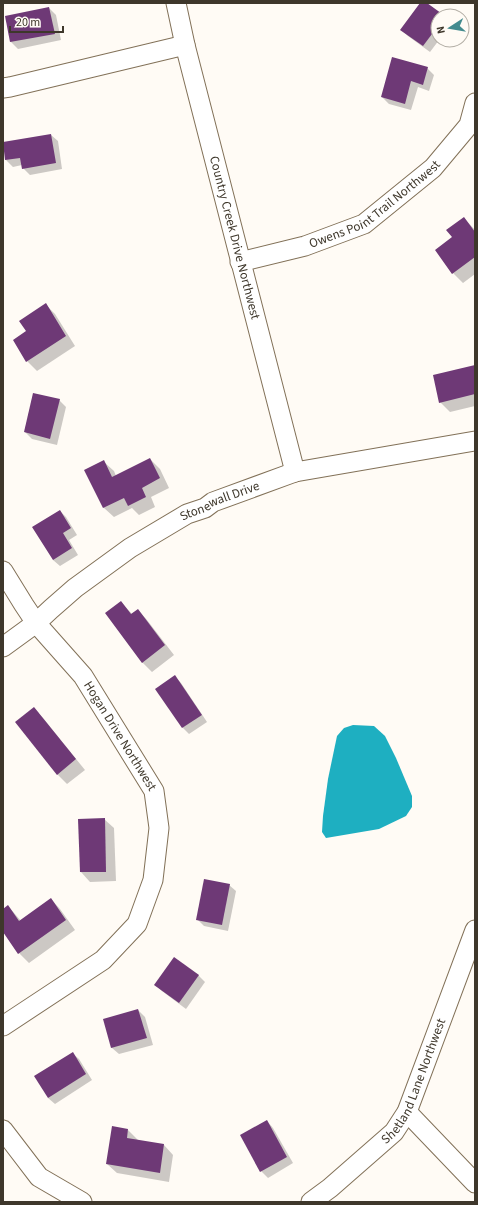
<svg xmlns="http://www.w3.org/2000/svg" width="478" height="1205" font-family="'Source Sans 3',sans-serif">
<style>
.water{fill:#1eafc1}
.shadow{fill:#0003}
.building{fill:#6e3976}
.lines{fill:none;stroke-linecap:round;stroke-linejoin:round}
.minor-casing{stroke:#827158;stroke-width:21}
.minor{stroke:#fff;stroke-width:19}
.labels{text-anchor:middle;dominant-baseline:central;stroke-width:4;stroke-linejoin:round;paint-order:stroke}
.street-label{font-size:13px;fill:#3e372b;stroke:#fffbf5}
</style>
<rect width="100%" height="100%" fill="#fffbf5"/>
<path class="water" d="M353 725 374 726 385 736 396 758 412 796V807L406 816 379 829 326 838 322 832 323 816 328 779 337 736 344 728Z"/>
<g class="shadow">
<path d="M421 3H426L444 16H438V40H439L430 52 408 36 402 30Z"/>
<path d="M49 8 56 15 61 40 18 49 11 42 6 17Z"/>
<path d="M427 68 434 75 429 91 418 87 411 110 389 104 382 97Z"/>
<path d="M51 135 58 141 62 169 30 175 23 168 22 165 13 167 6 160 3 143Z"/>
<path d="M464 218 475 230V274L463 283 453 273 436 250 453 238Z"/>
<path d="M46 305 55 314 75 346 37 371 27 361 28 332Z"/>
<path d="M475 366V406L450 412 440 402Z"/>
<path d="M59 400 66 407 57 445 32 439 25 432Z"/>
<path d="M150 459 160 469 169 488 151 497 155 507 139 515 132 508 114 517 104 508 86 471 104 462 114 471 116 476Z"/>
<path d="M60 511 66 517 77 535 69 540 78 555 60 566 53 560Z"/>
<path d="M121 602 132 614 138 610 147 620 174 655 152 672 142 662Z"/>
<path d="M175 677 181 683 207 722 189 734 183 728Z"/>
<path d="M34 708 43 718 85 770 67 784 57 774Z"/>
<path d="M104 819 114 828 116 881 90 882 81 872Z"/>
<path d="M229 885 236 891 228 931 204 926 197 919Z"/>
<path d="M51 899 60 909 75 930 29 963 19 953 3 931V910L8 906 21 921Z"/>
<path d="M198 975 205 982 186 1009 162 991 156 985Z"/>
<path d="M138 1010 145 1017 153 1045 119 1054 112 1048 104 1020Z"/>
<path d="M72 1053 79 1059 92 1080 55 1104 48 1098Z"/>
<path d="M267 1121 273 1128 293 1163 268 1178 261 1171Z"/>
<path d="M128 1130 138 1140 137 1141 164 1145 173 1155 169 1182 117 1173 107 1164Z"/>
</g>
<g class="building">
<path d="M420 3H427L445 16H438V26L423 46 400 30Z"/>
<path d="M49 7 55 34 10 42 5 16Z"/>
<path d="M392 57 428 67 423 85 411 81 405 104 381 97Z"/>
<path d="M51 134 56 163 22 169 20 158 5 160 3 142Z"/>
<path d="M464 217 475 232V257L452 274 435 250 452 237 446 230Z"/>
<path d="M46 303 66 336 26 362 13 340 26 331 19 321Z"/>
<path d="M475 365V394L439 403 433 375Z"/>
<path d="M33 393 60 399 50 439 24 432Z"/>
<path d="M150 458 160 478 142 488 146 497 128 506 124 498 103 508 84 470 104 460 112 477Z"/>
<path d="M60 510 71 528 63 533 72 548 53 560 32 527Z"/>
<path d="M121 601 131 614 138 609 165 645 142 663 105 613Z"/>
<path d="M175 675 202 715 182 728 155 689Z"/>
<path d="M34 707 76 759 57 775 15 722Z"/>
<path d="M105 818 106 872H80L78 819Z"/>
<path d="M204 879 230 884 222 925 196 920Z"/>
<path d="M51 898 66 920 18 954 3 932V909L8 905 19 921Z"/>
<path d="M174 957 199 975 179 1003 154 985Z"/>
<path d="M138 1009 147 1038 111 1048 103 1019Z"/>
<path d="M73 1052 86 1074 48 1098 34 1076Z"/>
<path d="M267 1120 287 1157 260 1172 240 1135Z"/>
<path d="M112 1126 128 1129 127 1138 164 1144 160 1173 106 1164Z"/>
</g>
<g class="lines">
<defs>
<g id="minor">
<path id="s1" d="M176 3 185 45 295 472"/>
<path d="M3 88 10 87 185 45"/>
<path id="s2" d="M240 262 305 246 364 224 433 168 469 125 475 103"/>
<path id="s3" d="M3 571 24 605 36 623 83 676 154 791 159 828 153 880 137 924 103 960 3 1026"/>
<path id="s4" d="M3 647 36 623 51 609 75 588 130 548 187 514 205 508 213 502 295 472 475 441"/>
<path d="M407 1112 475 1183"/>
<path d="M3 1130 39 1177 82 1202"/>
<path id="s5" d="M311 1202 330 1188 394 1132 407 1112 475 930"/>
</g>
</defs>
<use href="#minor" class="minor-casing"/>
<use href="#minor" class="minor"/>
</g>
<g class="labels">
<g class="street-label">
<text stroke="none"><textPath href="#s2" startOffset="149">Owens Point Trail Northwest</textPath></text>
<text stroke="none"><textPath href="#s1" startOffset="242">Country Creek Drive Northwest</textPath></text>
<text stroke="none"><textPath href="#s4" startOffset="263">Stonewall Drive</textPath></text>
<text stroke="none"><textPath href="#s3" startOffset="203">Hogan Drive Northwest</textPath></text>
<text stroke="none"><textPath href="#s5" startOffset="163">Shetland Lane Northwest</textPath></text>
</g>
</g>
<rect width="478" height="1205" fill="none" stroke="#3e372b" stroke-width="8"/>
<g transform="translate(450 28) rotate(258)"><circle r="19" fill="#fffbf5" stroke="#b2ada4"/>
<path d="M0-3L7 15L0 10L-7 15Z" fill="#438b8e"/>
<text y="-6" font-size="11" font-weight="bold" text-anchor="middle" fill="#3e372b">N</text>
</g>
<path d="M10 26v6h53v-6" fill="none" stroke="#3e372b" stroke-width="2"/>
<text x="16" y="26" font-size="12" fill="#3e372b" stroke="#fffbf5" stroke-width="3" paint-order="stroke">20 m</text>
</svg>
